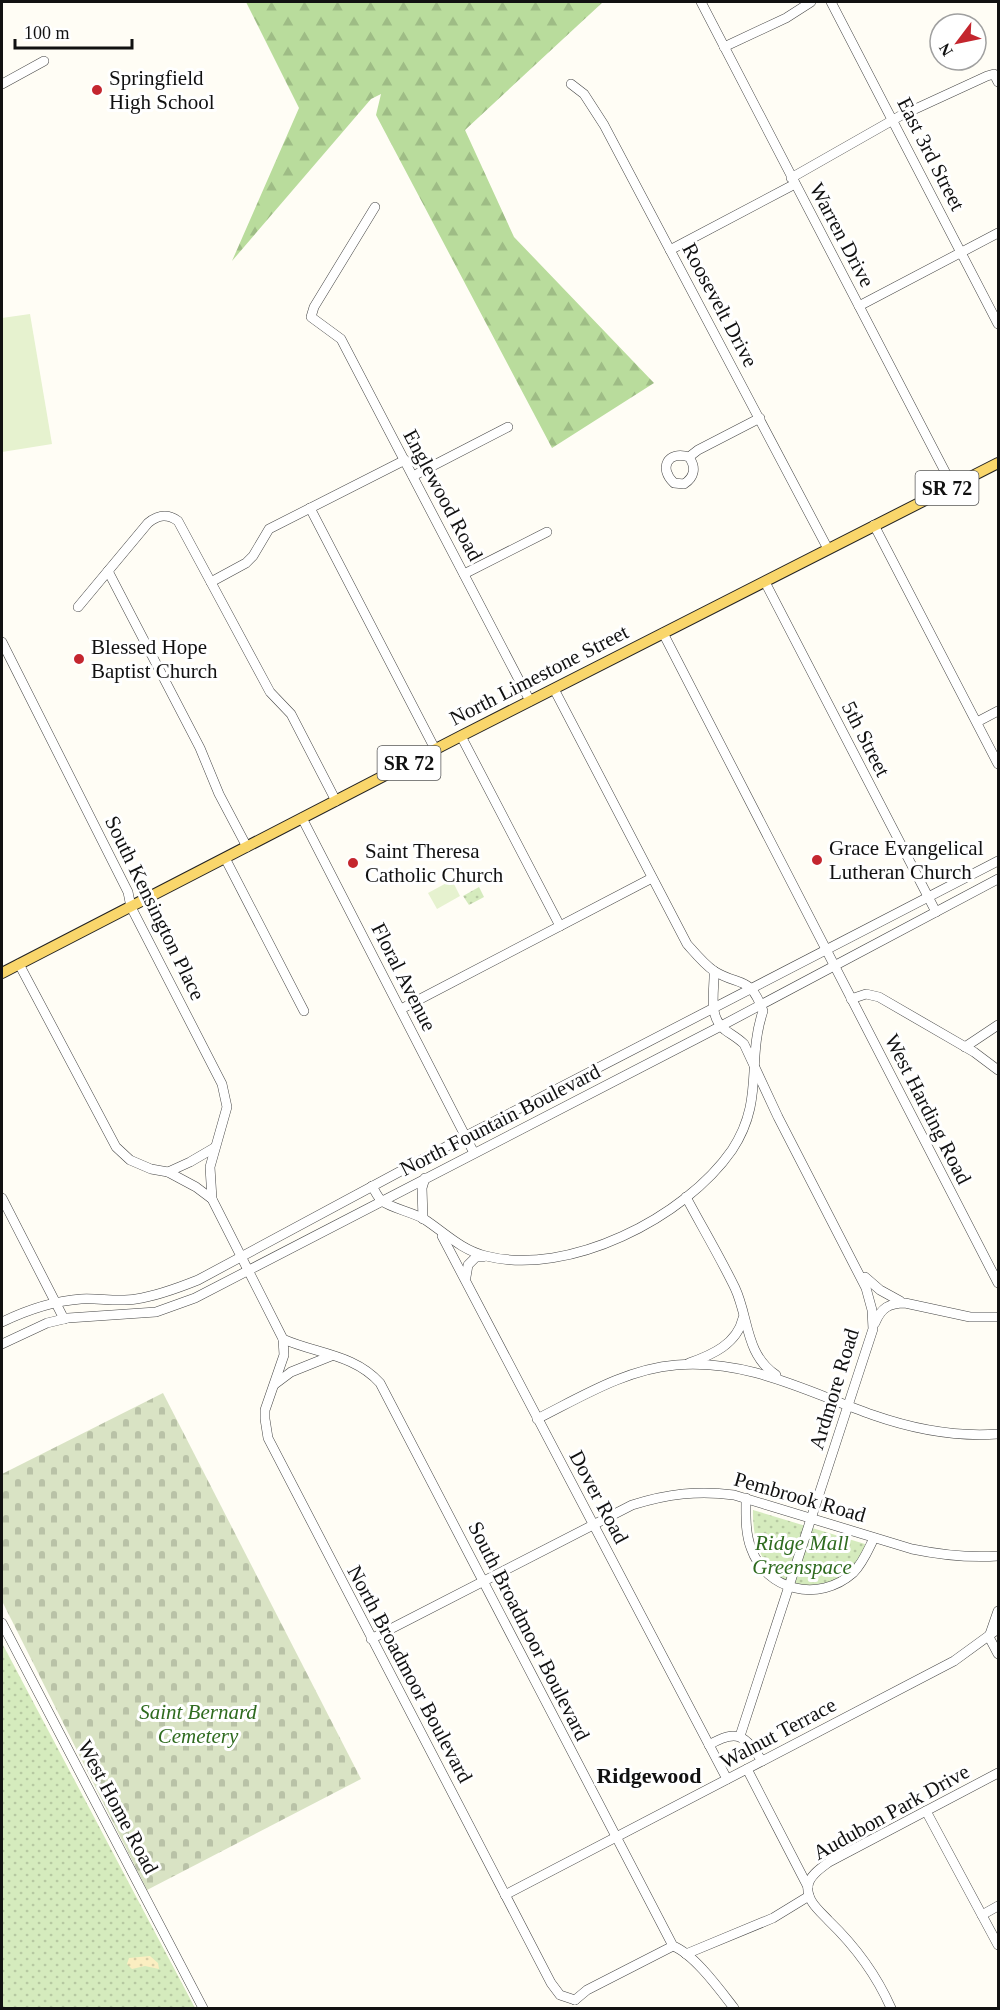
<svg xmlns="http://www.w3.org/2000/svg" width="1000" height="2010" font-family="'Times New Roman',serif">
<style>
.green{fill:url(#green-dots)}
.forest{fill:url(#forest-firs)}
.sand{fill:url(#sand-dots)}
.cemetery{fill:url(#cemetery-stones)}
.pitch{fill:#e6f2cf}
.lines{fill:none;stroke-linecap:round;stroke-linejoin:round}
.minor-casing{stroke:#444;stroke-width:10}
.major-casing{stroke:#222;stroke-width:12}
.minor{stroke:#fff;stroke-width:9}
.major{stroke:#f9d66b;stroke-width:10}
.poi-dot{fill:#c4262e;stroke:#fff;stroke-width:2}
.labels{text-anchor:middle;dominant-baseline:central;stroke-width:6;stroke-linejoin:round;paint-order:stroke}
.shield{fill:#fff;stroke:#585858;stroke-width:1.5}
.shield-label{font-size:20px;font-weight:bold;fill:#111}
.poi-label{font-size:21px;fill:#111;stroke:#fff;text-anchor:start}
.street-label{font-size:21px;fill:#111;stroke:#fff}
.park-label{font-size:21px;font-style:italic;fill:#2f6b1f;stroke:#fff}
.neighbourhood-label{font-size:22px;font-weight:bold;fill:#111;stroke:#fff}
</style>
<defs>
<pattern id="green-dots" width="8" height="8" patternUnits="userSpaceOnUse" patternTransform="scale(1.5)"><rect width="8" height="8" fill="#d5ebbd"/><path d="M2 2h.1M6 6h.1" fill="none" stroke="#b6c8a1" stroke-width="1.8" stroke-linecap="round"/></pattern>
<pattern id="forest-firs" width="22" height="20" patternUnits="userSpaceOnUse" patternTransform="scale(1.5)"><rect width="22" height="20" fill="#b9dc9c"/><path d="M5 1l3.5 6h-7zM16 11l3.5 6h-7z" fill="#9ebc85"/></pattern>
<pattern id="sand-dots" width="8" height="8" patternUnits="userSpaceOnUse" patternTransform="scale(1.5)"><rect width="8" height="8" fill="#fbeec1"/><path d="M2 2h.1M6 6h.1" fill="none" stroke="#d6cba5" stroke-width="1.8" stroke-linecap="round"/></pattern>
<pattern id="cemetery-stones" width="16" height="16" patternUnits="userSpaceOnUse" patternTransform="scale(1.5)"><rect width="16" height="16" fill="#d9e3c4"/><path d="M2 7V4a2 2 0 0 1 4 0v3zM10 15v-3a2 2 0 0 1 4 0v3z" fill="#b9c2a7"/></pattern>
</defs>
<rect width="100%" height="100%" fill="#fffdf5"/>
<g class="green">
<path d="M479 887 484 897 469 905 463 896Z"/>
<path d="M753 1510 865 1544C864 1553 860 1557 855 1564 845 1577 834 1582 819 1584 771 1592 752 1551 753 1510Z"/>
<path d="M2 1643 195 2008H2Z"/>
</g>
<path class="forest" d="M246 2H603L465 130 514 237 654 383 552 448 376 115 381 94 371 99 232 261 299 108Z"/>
<path class="sand" d="M150 1956 158 1963 159 1969 145 1966 132 1969 127 1964 129 1958Z"/>
<path class="cemetery" d="M163 1393 361 1779 147 1890 2 1601V1474Z"/>
<g class="pitch">
<path d="M30 314 52 444 2 452V318Z"/>
<path d="M452 880 460 896 437 909 428 893Z"/>
</g>
<g class="lines">
<defs>
<g id="minor">
<path d="M701 2 952 485"/>
<path d="M831 2 998 324"/>
<path d="M724 47 786 18 811 2"/>
<path d="M2 84 44 61"/>
<path d="M571 84 584 94 604 125 828 549"/>
<path d="M791 178 900 116 987 76 994 74 998 82"/>
<path d="M375 207 314 307 311 317 341 339 530 701"/>
<path d="M670 250 795 184"/>
<path d="M859 306 998 233"/>
<path d="M689 457C696 467 695 477 684 484L674 483C658 468 668 450 689 457L698 450 760 418"/>
<path d="M413 476 508 427"/>
<path d="M310 508 435 749"/>
<path d="M874 525 998 764"/>
<path d="M108 571 200 748 219 794 247 847"/>
<path d="M464 574 547 532"/>
<path d="M211 582 246 563 253 556 269 529 405 460"/>
<path d="M765 582 936 912"/>
<path d="M78 607 148 523C158 515 167 513 178 521L270 692 291 714 336 801"/>
<path d="M663 633 998 1283"/>
<path d="M2 642 128 892 131 907 222 1084 227 1107 210 1167 212 1199 283 1339 284 1355 265 1410V1419L268 1438 551 1983 560 1995 575 2000"/>
<path d="M977 722 998 711"/>
<path d="M461 736 560 926"/>
<path d="M302 818 474 1153"/>
<path d="M225 858 304 1011"/>
<path d="M19 964 116 1147 130 1160 151 1169 168 1172 196 1187 212 1199"/>
<path d="M714 971C715 990 707 1016 725 1030 732 1035 738 1038 744 1044L778 1117 866 1288 872 1310 873 1329 740 1736"/>
<path d="M851 999 866 994 879 997 974 1052 998 1070"/>
<path d="M401 1009 652 878"/>
<path d="M965 1047 998 1025"/>
<path d="M168 1172 190 1162 214 1148"/>
<path d="M372 1186C375 1191 378 1198 382 1201 391 1208 412 1212 424 1219 444 1232 461 1250 486 1256 568 1277 685 1218 732 1150 765 1100 746 1062 763 1011 750 975 740 987 714 971 704 964 695 953 687 944L554 689"/>
<path d="M686 1197C702 1227 720 1257 735 1288 749 1318 745 1354 776 1375"/>
<path d="M2 1198 64 1319"/>
<path d="M423 1219 422 1188 425 1178"/>
<path d="M442 1236 727 1779"/>
<path d="M466 1277 468 1265 476 1257H483"/>
<path d="M865 1277 880 1290 900 1301"/>
<path d="M2 1322C27 1310 52 1301 81 1299 99 1298 118 1302 136 1299 157 1296 178 1288 198 1280L466 1136 998 861"/>
<path d="M875 1323C881 1308 889 1303 905 1303L970 1317H998"/>
<path d="M283 1339C317 1354 354 1354 380 1383L673 1946C694 1954 720 1990 734 2008"/>
<path d="M2 1344 47 1323 68 1318 156 1312 195 1298 721 1026 998 879"/>
<path d="M689 1363C712 1355 737 1344 743 1318"/>
<path d="M275 1384 291 1372 331 1356"/>
<path d="M537 1419C581 1397 626 1369 676 1365 749 1359 807 1392 873 1415 913 1429 957 1437 998 1434"/>
<path d="M746 1498C746 1515 745 1532 751 1548 766 1591 819 1603 853 1573 863 1563 868 1550 874 1538"/>
<path d="M998 1611 989 1637 998 1654"/>
<path d="M2 1623 203 2008"/>
<path d="M371 1639 632 1505C667 1494 698 1490 734 1495L912 1549C941 1555 969 1558 998 1556"/>
<path d="M709 1745C738 1728 745 1736 762 1761"/>
<path d="M747 1769 808 1887"/>
<path d="M926 1811 998 1945"/>
<path d="M505 1895 954 1661 998 1629"/>
<path d="M982 1915 998 1906"/>
<path d="M686 1954 773 1918 809 1896"/>
<path d="M575 2000 587 1990 673 1946"/>
<path d="M891 2008C876 1974 856 1947 829 1921 821 1912 806 1901 808 1886 809 1876 821 1868 829 1862L998 1773"/>
</g>
<path id="major" d="M2 973 461 736 998 463"/>
</defs>
<use href="#minor" class="minor-casing"/>
<use href="#major" class="major-casing"/>
<use href="#minor" class="minor"/>
<use href="#major" class="major"/>
</g>
<g class="poi-dot">
<circle cx="97" cy="90" r="6"/>
<circle cx="79" cy="659" r="6"/>
<circle cx="817" cy="860" r="6"/>
<circle cx="353" cy="863" r="6"/>
</g>
<g class="labels">
<g class="shield">
<rect x="915.5" y="471" width="63" height="34" rx="4.5"/>
<rect x="377.5" y="746" width="63" height="34" rx="4.5"/>
</g>
<g class="shield-label">
<text x="947" y="488">SR 72</text>
<text x="409" y="763">SR 72</text>
</g>
<g class="poi-label">
<text x="109" y="78">Springfield<tspan x="109" dy="24">High School</tspan></text>
<text x="91" y="647">Blessed Hope<tspan x="91" dy="24">Baptist Church</tspan></text>
<text x="829" y="848">Grace Evangelical<tspan x="829" dy="24">Lutheran Church</tspan></text>
<text x="365" y="851">Saint Theresa<tspan x="365" dy="24">Catholic Church</tspan></text>
</g>
<g class="street-label">
<text transform="translate(931 154) rotate(63)">East 3rd Street</text>
<text transform="translate(842 235) rotate(62)">Warren Drive</text>
<text transform="translate(720 305) rotate(62)">Roosevelt Drive</text>
<text transform="translate(443 495) rotate(62)">Englewood Road</text>
<text transform="translate(539 675) rotate(-27)">North Limestone Street</text>
<text transform="translate(866 739) rotate(63)">5th Street</text>
<text transform="translate(155 908) rotate(64)">South Kensington Place</text>
<text transform="translate(404 977) rotate(63)">Floral Avenue</text>
<text transform="translate(928 1109) rotate(63)">West Harding Road</text>
<text transform="translate(500 1120) rotate(-27)">North Fountain Boulevard</text>
<text transform="translate(834 1389) rotate(-73)">Ardmore Road</text>
<text transform="translate(599 1497) rotate(62)">Dover Road</text>
<text transform="translate(800 1497) rotate(16)">Pembrook Road</text>
<text transform="translate(529 1631) rotate(63)">South Broadmoor Boulevard</text>
<text transform="translate(410 1674) rotate(62)">North Broadmoor Boulevard</text>
<text transform="translate(778 1733) rotate(-28)">Walnut Terrace</text>
<text transform="translate(118 1807) rotate(62)">West Home Road</text>
<text transform="translate(891 1812) rotate(-29)">Audubon Park Drive</text>
</g>
<g class="park-label">
<text x="802" y="1543">Ridge Mall<tspan x="802" dy="24">Greenspace</tspan></text>
<text x="198" y="1712">Saint Bernard<tspan x="198" dy="24">Cemetery</tspan></text>
</g>
<g class="neighbourhood-label">
<text x="649" y="1775">Ridgewood</text>
</g>
</g>
<rect width="1000" height="2010" fill="none" stroke="#111111" stroke-width="6"/>
<g transform="translate(958 42) rotate(238)"><circle r="28" fill="#ffffff" stroke="#a0a0a0" stroke-width="1.5"/>
<path d="M0-4.5L10 22L0 15L-10 22Z" fill="#c4262e"/>
<text y="-9" font-size="16" font-weight="bold" text-anchor="middle" fill="#111111">N</text>
</g>
<path d="M15 39v9h117v-9" fill="none" stroke="#111111" stroke-width="3"/>
<text x="24" y="39" font-size="18" fill="#111111" stroke="#ffffff" stroke-width="4.5" paint-order="stroke">100 m</text>
</svg>
